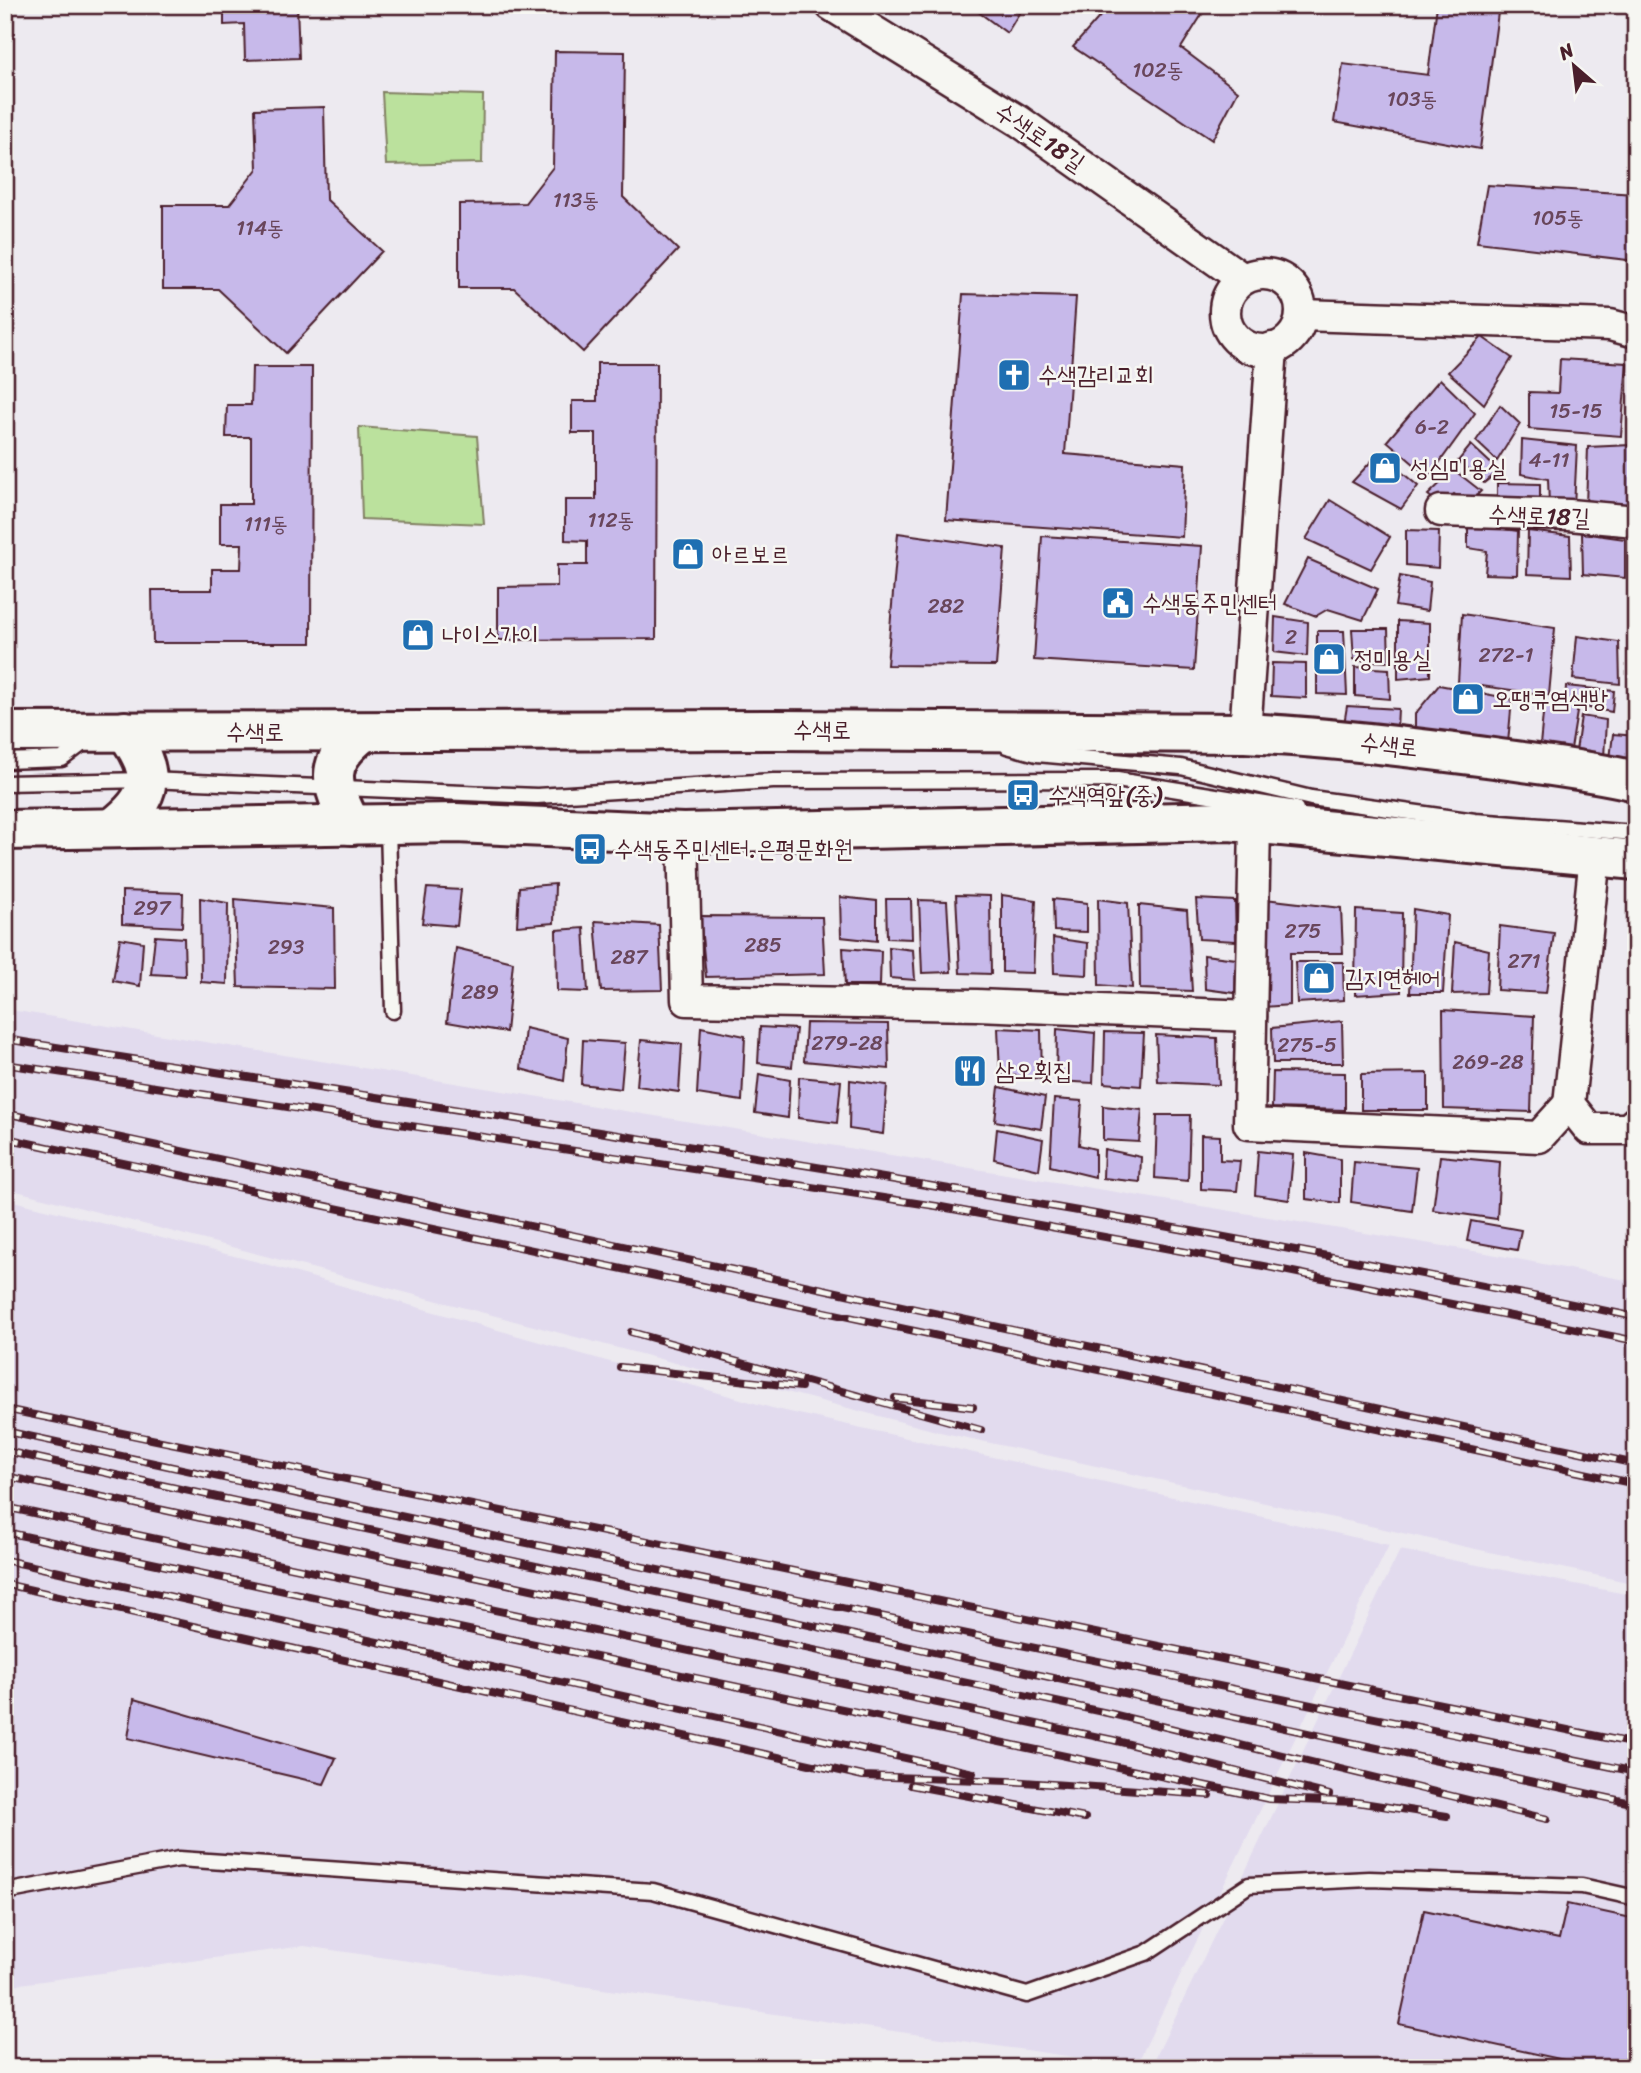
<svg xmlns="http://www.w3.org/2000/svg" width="1641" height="2073" font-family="Sriracha,'Poor Story',sans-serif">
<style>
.built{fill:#e2dbee}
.green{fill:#bbe19d;stroke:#828064;stroke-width:2}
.building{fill:#c7b9ea;stroke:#4a1f2b;stroke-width:2}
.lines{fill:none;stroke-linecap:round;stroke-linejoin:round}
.lane-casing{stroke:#4a1f2b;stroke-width:19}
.street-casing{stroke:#4a1f2b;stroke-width:35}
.primary-casing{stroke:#4a1f2b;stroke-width:44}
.lane{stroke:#f6f6f2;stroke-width:14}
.street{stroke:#f6f6f2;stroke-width:30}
.primary{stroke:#f6f6f2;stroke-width:38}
.rail-casing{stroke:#4a1f2b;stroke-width:8}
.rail{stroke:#f6f6f2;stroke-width:5;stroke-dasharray:16;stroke-linecap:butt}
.labels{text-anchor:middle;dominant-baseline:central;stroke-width:5;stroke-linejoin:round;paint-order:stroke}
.number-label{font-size:21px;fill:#69465b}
.street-label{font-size:24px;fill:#4a1f2b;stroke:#f6f6f2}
.poi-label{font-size:24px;fill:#4a1f2b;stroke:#f6f6f2;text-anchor:start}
</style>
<rect width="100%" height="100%" fill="#edeaf0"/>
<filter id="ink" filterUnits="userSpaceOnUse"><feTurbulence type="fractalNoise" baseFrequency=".0143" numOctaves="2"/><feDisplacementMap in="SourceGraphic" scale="14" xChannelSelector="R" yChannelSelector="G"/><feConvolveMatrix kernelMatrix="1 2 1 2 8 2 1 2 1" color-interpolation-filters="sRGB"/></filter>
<g filter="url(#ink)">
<g class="built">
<path d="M5 1009 1486 1253 1636 1282V1584L940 1432 5 1188Z"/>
<path d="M5 1199 258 1262 772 1408 1389 1545 1136 2066 304 1946 5 1986Z"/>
<path d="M1400 1550 1636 1596V2068H1165L1152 2065Z"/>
</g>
<g class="green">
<path d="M382 92 483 95 482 163 386 165Z"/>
<path d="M359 427 477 436 484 524 362 519Z"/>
</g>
<g class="building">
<path d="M224 5H297L299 58 245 60 244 24 224 25Z"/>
<path d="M969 5H1024L1007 33Z"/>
<path d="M1110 5H1208L1181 48 1238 91 1212 140 1073 47Z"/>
<path d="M1437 5H1499L1480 149 1334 122 1343 64 1428 75Z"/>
<path d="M555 51 625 52 623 197 678 250 583 352 514 288H459V204L525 203 553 167Z"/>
<path d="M324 107 326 199 382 251 286 353 218 289H163V205H229L257 169 255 109Z"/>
<path d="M1487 185 1636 194V261L1477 242Z"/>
<path d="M963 294 1076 297 1065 454 1185 464 1182 537 946 520Z"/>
<path d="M1482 337 1512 358 1484 404 1448 372Z"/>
<path d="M1560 359 1627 363 1621 436 1529 429V392L1558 393Z"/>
<path d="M597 363H657L656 639 498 640V587L557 586V565H587V541L565 540V500H596V433H572V401H597Z"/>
<path d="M252 367H312L311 643H153L152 590H212V569H241L242 544H220V504H251V437H226L227 405H251Z"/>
<path d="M1636 377V508L1586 506 1588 447 1631 445Z"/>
<path d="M1440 379 1475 413 1429 477 1387 441Z"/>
<path d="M1500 405 1520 424 1497 461 1476 441Z"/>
<path d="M1522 440 1577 446 1574 507 1549 504 1548 479 1521 474Z"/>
<path d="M1471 445 1499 471 1484 483 1458 461Z"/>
<path d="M1379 453 1418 486 1401 509 1352 482Z"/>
<path d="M1454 470 1481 491 1468 504 1454 494 1439 504 1428 495Z"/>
<path d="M1497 483 1540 484V505L1497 504Z"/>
<path d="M1330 500 1390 537 1371 569 1306 539Z"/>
<path d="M1468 524 1518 531 1517 575 1485 574 1487 551 1468 548Z"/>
<path d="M1406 530 1439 531 1438 568 1406 565Z"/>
<path d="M1528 531 1570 536 1571 576 1527 574Z"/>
<path d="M898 533 1005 548 996 666 887 665Z"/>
<path d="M1582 533 1625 539V578L1583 574Z"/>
<path d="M1042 536 1202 546 1194 670 1034 660Z"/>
<path d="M1308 559 1378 589 1363 620 1328 609 1316 616 1285 604Z"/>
<path d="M1400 576 1430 582 1427 611 1395 606Z"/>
<path d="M1462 614 1555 628 1549 695 1458 683Z"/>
<path d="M1275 617 1308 622 1307 656 1274 652Z"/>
<path d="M1398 621 1430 623V676L1398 679Z"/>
<path d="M1352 629H1388L1389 662 1354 660Z"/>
<path d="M1317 631H1344L1347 695 1317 694Z"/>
<path d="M1577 636 1619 642 1620 684 1573 679Z"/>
<path d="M1272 663 1306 664V698L1271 696Z"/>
<path d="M1355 667 1389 669 1390 699 1355 696Z"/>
<path d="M1631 679H1636V727H1630Z"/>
<path d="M1439 685 1512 699 1508 743 1415 731V714Z"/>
<path d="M1566 686 1614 691 1612 712 1578 706 1571 749 1540 745 1544 704 1565 705Z"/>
<path d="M1347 706 1398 709 1397 728 1344 724Z"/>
<path d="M1581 716 1606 720 1604 758 1576 751Z"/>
<path d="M1613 734 1636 736 1635 761 1610 759Z"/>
<path d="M555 884 554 923 517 926 519 887Z"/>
<path d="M427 888 461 890 457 926 422 923Z"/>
<path d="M122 891 183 893 182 927 122 924Z"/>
<path d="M956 895 990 896 991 974 960 973Z"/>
<path d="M1002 895 1036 900 1033 973 1002 972Z"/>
<path d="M840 897 877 901V941L841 937Z"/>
<path d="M200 898 228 903 227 984 201 982Z"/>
<path d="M235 899 334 908 335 989 238 987Z"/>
<path d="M886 899H911L912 939 887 938Z"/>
<path d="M1053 899 1087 903V932L1054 931Z"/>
<path d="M1098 899 1128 903 1132 988 1099 985Z"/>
<path d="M1196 899 1235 901 1236 941 1199 939Z"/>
<path d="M1265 899 1341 908 1343 953H1290V1005L1264 1007Z"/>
<path d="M919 900 947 901 951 972 922 973Z"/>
<path d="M1139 905 1187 910 1192 991 1140 989Z"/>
<path d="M1413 909 1448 915 1443 993H1410Z"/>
<path d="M1356 910 1402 913 1401 992 1355 995Z"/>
<path d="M700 916 822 917 825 974 706 977Z"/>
<path d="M595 921 659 925 662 990 601 991Z"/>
<path d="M1500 926 1554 933 1546 993 1497 990Z"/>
<path d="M584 928 588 992 557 991 556 930Z"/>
<path d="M155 936 184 938 185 976 151 974Z"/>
<path d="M120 938 143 942 140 986 113 981Z"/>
<path d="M1053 938 1088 943 1087 975 1054 973Z"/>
<path d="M1455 942 1489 950 1486 993 1452 994Z"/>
<path d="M889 947 913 950 915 980 890 978Z"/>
<path d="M456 948 513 962 506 1032 447 1022Z"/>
<path d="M843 948 881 951 880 985H845Z"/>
<path d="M1204 955 1236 959 1235 993 1205 989Z"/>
<path d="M1295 962H1343L1344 1000 1297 1003Z"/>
<path d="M1443 1010 1534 1016 1531 1112 1444 1109Z"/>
<path d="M1342 1021 1343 1063H1273L1272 1028Z"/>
<path d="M806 1023 888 1024 889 1069 804 1061Z"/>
<path d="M701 1027 745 1036 742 1101 697 1094Z"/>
<path d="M760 1027 796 1029 792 1067 758 1063Z"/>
<path d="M525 1028 568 1038 564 1081 521 1069Z"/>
<path d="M998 1028 1041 1030 1042 1079 1000 1074Z"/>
<path d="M1057 1029 1095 1033 1093 1083 1056 1081Z"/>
<path d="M1105 1032 1144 1033 1141 1086 1104 1083Z"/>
<path d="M1156 1035 1217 1038 1219 1085 1158 1082Z"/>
<path d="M583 1040 625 1043 621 1089 581 1084Z"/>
<path d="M641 1040 682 1044 679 1092 637 1086Z"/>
<path d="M1273 1072 1345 1073V1110L1272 1108Z"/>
<path d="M1428 1073V1110H1361V1074Z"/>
<path d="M759 1074 790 1080 788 1118 755 1113Z"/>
<path d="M799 1077 841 1081 837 1123 798 1118Z"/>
<path d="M850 1080 887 1085 883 1134 849 1129Z"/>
<path d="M999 1087 1045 1097 1041 1129 995 1121Z"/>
<path d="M1054 1099 1082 1101 1079 1145 1095 1149V1177L1050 1166Z"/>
<path d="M1103 1106 1142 1110 1139 1142 1103 1140Z"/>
<path d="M1157 1115H1190L1188 1181 1155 1178Z"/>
<path d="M997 1129 1043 1139 1039 1170 994 1159Z"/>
<path d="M1201 1135 1220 1136V1160L1240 1161 1237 1191 1201 1189Z"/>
<path d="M1104 1149 1141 1157 1140 1182 1103 1178Z"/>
<path d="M1258 1151 1293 1155 1289 1200 1255 1195Z"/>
<path d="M1306 1153 1340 1159V1203L1306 1199Z"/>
<path d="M1440 1156 1500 1162 1497 1219 1433 1210Z"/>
<path d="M1354 1162 1417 1168 1412 1211 1351 1202Z"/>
<path d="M1471 1221 1521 1230 1517 1250 1467 1241Z"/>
<path d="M134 1699 336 1758 324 1784 128 1738Z"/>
<path d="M1567 1904 1636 1919V2068H1601L1399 2024 1424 1910 1559 1939Z"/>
</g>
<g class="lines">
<defs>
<g id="lane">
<path d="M1007 746 1037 754 1181 767 1311 798 1475 821 1636 833"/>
<path d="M5 761 62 759 86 741"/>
<path d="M5 783 147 780 537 796 773 781 1117 780 1296 809"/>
<path d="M388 827 393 1011"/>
<path d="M5 1892 179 1859 653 1891 1027 1995 1146 1953 1249 1885 1369 1879 1582 1886 1636 1898"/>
</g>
<g id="street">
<path d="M831 5 1019 121 1243 279"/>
<circle cx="1263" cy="312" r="38"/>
<path d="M1301 315 1610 325 1636 332"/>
<path d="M1441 511 1569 515 1636 521"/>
<path d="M1245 733 1272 348"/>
<path d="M1255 824 1249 1124 1539 1137 1569 1104"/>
<path d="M683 833 687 1000 977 1005 1251 1016"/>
<path d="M1595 856 1569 1104 1589 1129H1628L1636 1122"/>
</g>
<g id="primary">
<path d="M5 732 777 730 1245 733C1329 737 1411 747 1494 758 1542 765 1589 770 1636 781"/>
<path d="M351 825C330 783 323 764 362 733"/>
<path d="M114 827C154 796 157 772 125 731"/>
<path d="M5 830 456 823 683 833 1230 821 1636 860"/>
</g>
</defs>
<use href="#lane" class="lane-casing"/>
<use href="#street" class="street-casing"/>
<use href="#primary" class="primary-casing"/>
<use href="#lane" class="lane"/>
<use href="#street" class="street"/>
<use href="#primary" class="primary"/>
<defs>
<g id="rail">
<path d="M5 1039C550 1125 1096 1204 1636 1317"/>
<path d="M5 1064 936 1206 1263 1266 1636 1341"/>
<path d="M5 1113 1636 1464"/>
<path d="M5 1138 1636 1484"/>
<path d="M631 1332 981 1430"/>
<path d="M620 1367 801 1387"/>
<path d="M895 1398 973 1407"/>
<path d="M5 1409 1636 1744"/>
<path d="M5 1431 498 1537 1636 1772"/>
<path d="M5 1451 1636 1804"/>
<path d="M5 1476 1112 1714 1547 1819"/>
<path d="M5 1507 1113 1740 1329 1795"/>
<path d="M5 1532 1269 1799 1356 1802 1447 1816"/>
<path d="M5 1560 973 1773"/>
<path d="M5 1584 863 1776 1009 1781 1209 1795"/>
<path d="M911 1785 1085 1818"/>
</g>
</defs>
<use href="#rail" class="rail-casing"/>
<use href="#rail" class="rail"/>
</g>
</g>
<defs>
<symbol id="church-square" viewBox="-11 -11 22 22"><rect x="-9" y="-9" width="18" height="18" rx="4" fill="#1f6fb2" stroke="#f6f6f2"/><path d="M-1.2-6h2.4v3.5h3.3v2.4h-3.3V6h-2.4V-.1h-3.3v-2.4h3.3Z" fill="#fff"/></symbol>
<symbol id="shop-square" viewBox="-11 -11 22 22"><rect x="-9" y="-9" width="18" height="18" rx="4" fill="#1f6fb2" stroke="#f6f6f2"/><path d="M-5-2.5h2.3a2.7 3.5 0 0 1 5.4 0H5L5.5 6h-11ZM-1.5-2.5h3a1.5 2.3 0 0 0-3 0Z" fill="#fff"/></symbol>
<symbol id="civic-square" viewBox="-11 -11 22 22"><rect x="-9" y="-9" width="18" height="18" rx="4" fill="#1f6fb2" stroke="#f6f6f2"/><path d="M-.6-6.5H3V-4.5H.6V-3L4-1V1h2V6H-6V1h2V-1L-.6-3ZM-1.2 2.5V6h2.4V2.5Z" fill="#fff"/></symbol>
<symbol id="bus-square" viewBox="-11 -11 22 22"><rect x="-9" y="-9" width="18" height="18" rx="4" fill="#1f6fb2" stroke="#f6f6f2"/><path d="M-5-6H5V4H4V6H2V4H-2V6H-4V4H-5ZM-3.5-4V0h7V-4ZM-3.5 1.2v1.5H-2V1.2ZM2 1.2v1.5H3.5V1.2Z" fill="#fff"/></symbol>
<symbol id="restaurant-square" viewBox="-11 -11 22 22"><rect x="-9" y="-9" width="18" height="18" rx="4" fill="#1f6fb2" stroke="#f6f6f2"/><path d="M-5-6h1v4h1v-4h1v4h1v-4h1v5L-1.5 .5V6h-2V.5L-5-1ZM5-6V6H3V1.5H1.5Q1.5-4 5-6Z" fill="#fff"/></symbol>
</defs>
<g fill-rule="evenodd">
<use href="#church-square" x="995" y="356" width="38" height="38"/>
<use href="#shop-square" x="1366" y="449" width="38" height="38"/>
<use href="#shop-square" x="669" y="535" width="38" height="38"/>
<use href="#civic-square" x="1099" y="584" width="38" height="38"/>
<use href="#shop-square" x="399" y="616" width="38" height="38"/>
<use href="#shop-square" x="1310" y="640" width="38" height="38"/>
<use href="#shop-square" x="1449" y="680" width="38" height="38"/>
<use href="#bus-square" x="1004" y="776" width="38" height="38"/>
<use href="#bus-square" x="571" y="830" width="38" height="38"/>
<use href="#shop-square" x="1300" y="959" width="38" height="38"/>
<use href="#restaurant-square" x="951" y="1052" width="38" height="38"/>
</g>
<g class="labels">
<g class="number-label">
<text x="1158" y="70">102동</text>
<text x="1412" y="99">103동</text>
<text x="576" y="200">113동</text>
<text x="1558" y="218">105동</text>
<text x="260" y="228">114동</text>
<text x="1576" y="411">15-15</text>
<text x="1432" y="427">6-2</text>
<text x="1549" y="460">4-11</text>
<text x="611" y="520">112동</text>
<text x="266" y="524">111동</text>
<text x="946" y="606">282</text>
<text x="1291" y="637">2</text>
<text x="1506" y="655">272-1</text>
<text x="152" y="908">297</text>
<text x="1303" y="931">275</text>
<text x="763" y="945">285</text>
<text x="286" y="947">293</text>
<text x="629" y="957">287</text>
<text x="1524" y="961">271</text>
<text x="480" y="992">289</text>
<text x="847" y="1043">279-28</text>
<text x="1307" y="1045">275-5</text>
<text x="1488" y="1062">269-28</text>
</g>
<g class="street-label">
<text transform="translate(1040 137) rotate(34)">수색로18길</text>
<text transform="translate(1539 516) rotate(2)">수색로18길</text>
<text x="822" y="730">수색로</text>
<text x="255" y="732">수색로</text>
<text transform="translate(1389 745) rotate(6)">수색로</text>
</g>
<g class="poi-label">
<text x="1038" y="375">수색감리교회</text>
<text x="1410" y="468">성심미용실</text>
<text x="712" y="554">아르보르</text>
<text x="1142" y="603">수색동주민센터</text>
<text x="442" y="635">나이스가이</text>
<text x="1354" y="659">정미용실</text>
<text x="1492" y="699">오땡큐염색방</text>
<text x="1048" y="795">수색역앞(중)</text>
<text x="614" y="849">수색동주민센터.은평문화원</text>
<text x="1344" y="978">김지연헤어</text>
<text x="995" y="1071">삼오횟집</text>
</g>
</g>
<rect width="1641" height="2073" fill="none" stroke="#f6f6f2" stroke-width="28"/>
<rect x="14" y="14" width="1613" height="2045" fill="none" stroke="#4a1f2b" stroke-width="2.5" filter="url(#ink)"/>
<g transform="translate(1574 66) rotate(332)" stroke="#f6f6f2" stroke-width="5" paint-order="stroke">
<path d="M0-5L12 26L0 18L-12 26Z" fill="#4a1f2b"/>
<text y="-10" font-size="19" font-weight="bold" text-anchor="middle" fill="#4a1f2b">N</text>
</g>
</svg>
